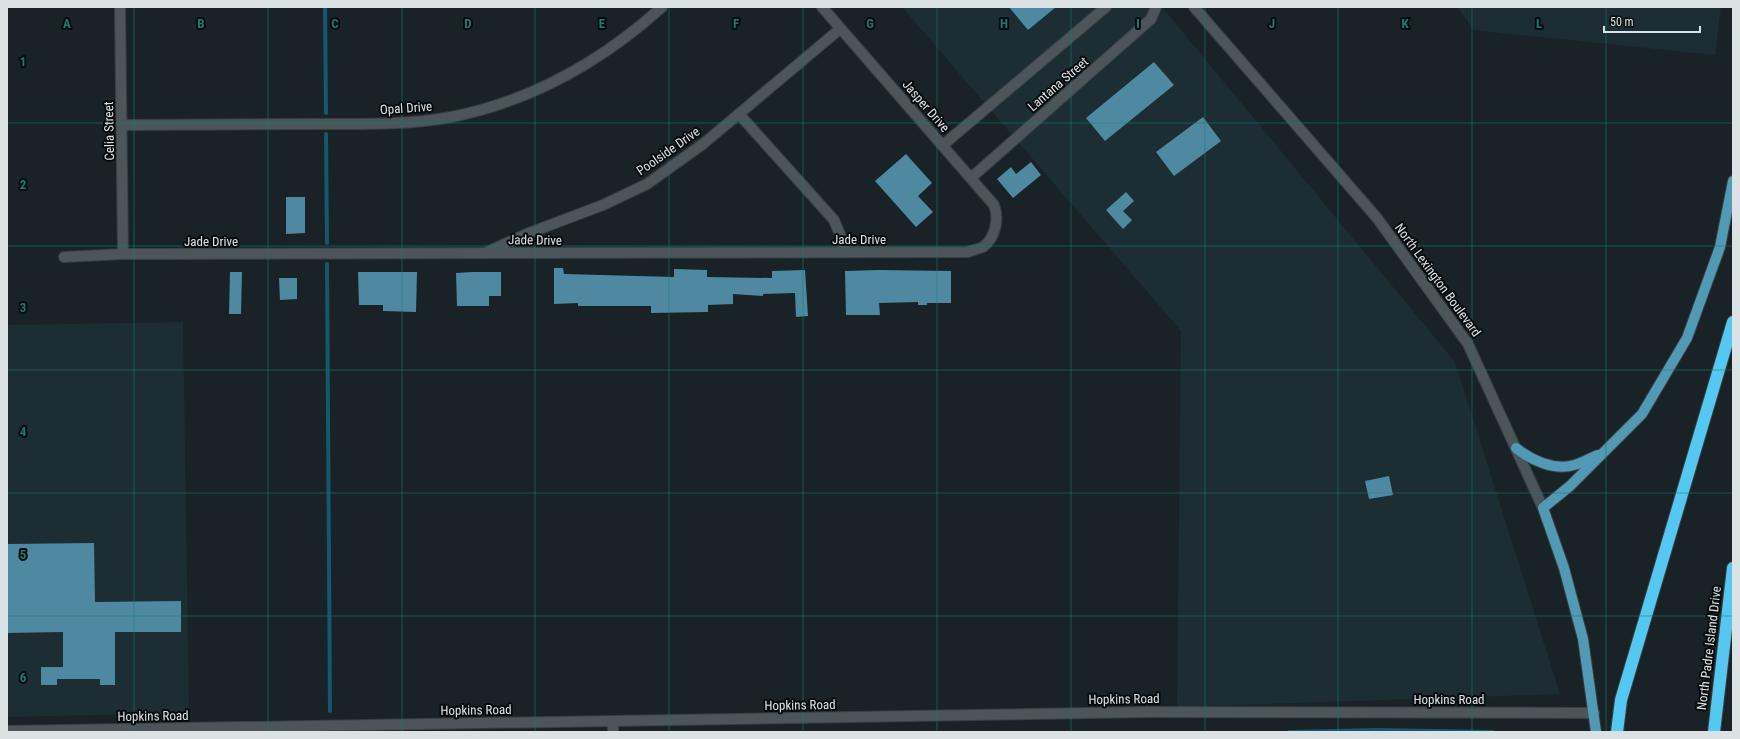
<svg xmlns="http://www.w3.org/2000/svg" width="1740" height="739" font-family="'Roboto Condensed',sans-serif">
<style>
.built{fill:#1c2d34}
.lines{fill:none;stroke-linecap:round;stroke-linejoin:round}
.stream{stroke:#17566c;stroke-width:4}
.building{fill:#4e89a1}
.minor-casing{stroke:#383f43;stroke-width:12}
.major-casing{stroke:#383f43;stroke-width:12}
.highway-casing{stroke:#383f43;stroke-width:14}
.minor{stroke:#4b555a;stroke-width:10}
.major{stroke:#5299b5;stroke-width:10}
.highway{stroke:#56c7f1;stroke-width:12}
.grid{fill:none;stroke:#197b74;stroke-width:1;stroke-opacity:0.55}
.labels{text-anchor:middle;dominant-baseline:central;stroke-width:4;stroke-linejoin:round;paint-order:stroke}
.street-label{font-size:13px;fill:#dbe2e4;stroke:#080b0d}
.grid-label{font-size:13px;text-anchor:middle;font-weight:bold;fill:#197b74;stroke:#080b0d;stroke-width:4;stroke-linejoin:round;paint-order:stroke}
</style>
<rect width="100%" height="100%" fill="#192327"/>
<g class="built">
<path d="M902 7H1162L1455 362 1560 694 1177 707 1181 331Z"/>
<path d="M1457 7H1721L1715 55 1474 30Z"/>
<path d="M183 322 189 713 7 717V325Z"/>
</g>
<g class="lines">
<g class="stream">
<path d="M325 7 326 113"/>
<path d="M326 134 327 243"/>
<path d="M327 264 330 711"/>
<path d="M1289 732 1377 730 1493 732"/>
</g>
</g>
<g class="building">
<path d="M1009 7H1056L1028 30Z"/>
<path d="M1154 62 1174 85 1105 141 1086 118Z"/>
<path d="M1203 117 1221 141 1174 176 1156 152Z"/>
<path d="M906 154 932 183 918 196 933 212 916 227 875 181Z"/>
<path d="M1031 162 1041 175 1013 198 997 179 1011 167 1016 174Z"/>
<path d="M1126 192 1134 201 1123 211 1132 220 1123 229 1106 210Z"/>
<path d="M286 197H305V233L286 234Z"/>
<path d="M554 268H563L564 274 637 276 674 277V269L707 270V277L772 278V271L805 270 808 316 796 317 795 293 763 294V296L733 294V304L708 305V312L651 313V306H578V303L554 304Z"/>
<path d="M879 270 951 271V303H927V305H918V302L879 303 880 315H846L845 271Z"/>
<path d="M230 272H242L241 314H229Z"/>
<path d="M358 272H417L416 312 383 311V305H359Z"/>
<path d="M472 272H501V296H489V306H457L456 273Z"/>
<path d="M279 278H297V299L280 300Z"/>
<path d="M1389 476 1393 495 1369 499 1365 481Z"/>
<path d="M94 543 95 602 181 601V632H115V685H100V679H57V685H41V667H63V632L7 633V544Z"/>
</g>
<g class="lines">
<defs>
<g id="minor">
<path d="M120 7 123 254"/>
<path d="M1194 7 1377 218 1468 344 1543 508"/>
<path d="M739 114 834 220 847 252"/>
<path d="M122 125C187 125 253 124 318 124 360 124 410 125 451 117 532 101 601 62 662 7"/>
<path d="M943 145 1106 7"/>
<path d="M972 177 1151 19 1156 7"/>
<path d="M487 252 529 233 603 205 647 184 703 144 840 29"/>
<path d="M64 257 123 254 968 252C972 250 979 249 983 247 996 237 999 219 994 205L822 7"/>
<path d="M613 721V732"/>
<path d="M7 731 1147 712 1594 713"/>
</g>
<g id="major">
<path d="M1516 448C1531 460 1554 471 1574 465 1582 463 1590 458 1598 455"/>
<path d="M1596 732 1583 639 1564 568 1543 508 1570 486 1642 414 1687 338 1720 247 1733 181"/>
</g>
<g id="highway">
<path d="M1617 732 1621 700 1733 322"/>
<path d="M1714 732 1733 568"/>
</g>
</defs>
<use href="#minor" class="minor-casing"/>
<use href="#major" class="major-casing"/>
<use href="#highway" class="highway-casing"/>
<use href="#minor" class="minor"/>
<use href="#major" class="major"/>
<use href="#highway" class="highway"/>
</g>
<path class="grid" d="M134 7V732M268 7V732M402 7V732M535 7V732M669 7V732M803 7V732M937 7V732M1071 7V732M1205 7V732M1338 7V732M1472 7V732M1606 7V732M7 123H1733M7 246H1733M7 370H1733M7 493H1733M7 616H1733"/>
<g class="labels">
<g class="street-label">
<text transform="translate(1058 84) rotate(-41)">Lantana Street</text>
<text transform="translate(926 106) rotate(49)">Jasper Drive</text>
<text transform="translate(406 108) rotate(-4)">Opal Drive</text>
<text transform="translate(109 131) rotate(-91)">Celia Street</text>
<text transform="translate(668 151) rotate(-35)">Poolside Drive</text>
<text x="859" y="239">Jade Drive</text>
<text transform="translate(535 240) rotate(1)">Jade Drive</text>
<text x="211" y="241">Jade Drive</text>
<text transform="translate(1438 280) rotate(54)">North Lexington Boulevard</text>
<text transform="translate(1709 648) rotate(-83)">North Padre Island Drive</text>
<text transform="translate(1124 699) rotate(-1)">Hopkins Road</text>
<text x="1449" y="699">Hopkins Road</text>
<text transform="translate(800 705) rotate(-1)">Hopkins Road</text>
<text transform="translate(476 710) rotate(-1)">Hopkins Road</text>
<text transform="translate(153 716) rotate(-1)">Hopkins Road</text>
</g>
</g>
<g class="grid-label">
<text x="67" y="28">A</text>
<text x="201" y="28">B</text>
<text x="335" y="28">C</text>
<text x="468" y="28">D</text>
<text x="602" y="28">E</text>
<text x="736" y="28">F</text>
<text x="870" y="28">G</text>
<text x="1004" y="28">H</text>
<text x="1138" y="28">I</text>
<text x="1272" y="28">J</text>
<text x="1405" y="28">K</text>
<text x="1539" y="28">L</text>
<text x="23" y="66">1</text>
<text x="23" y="189">2</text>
<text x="23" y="312">3</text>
<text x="23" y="436">4</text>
<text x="23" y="559">5</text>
<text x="23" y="682">6</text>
</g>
<rect width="1740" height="739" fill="none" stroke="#dbe2e4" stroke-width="16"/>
<path d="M1604 26v6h96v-6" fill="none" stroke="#dbe2e4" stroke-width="2"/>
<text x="1610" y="26" font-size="12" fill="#dbe2e4" stroke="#080b0d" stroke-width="3" paint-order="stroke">50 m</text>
</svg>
